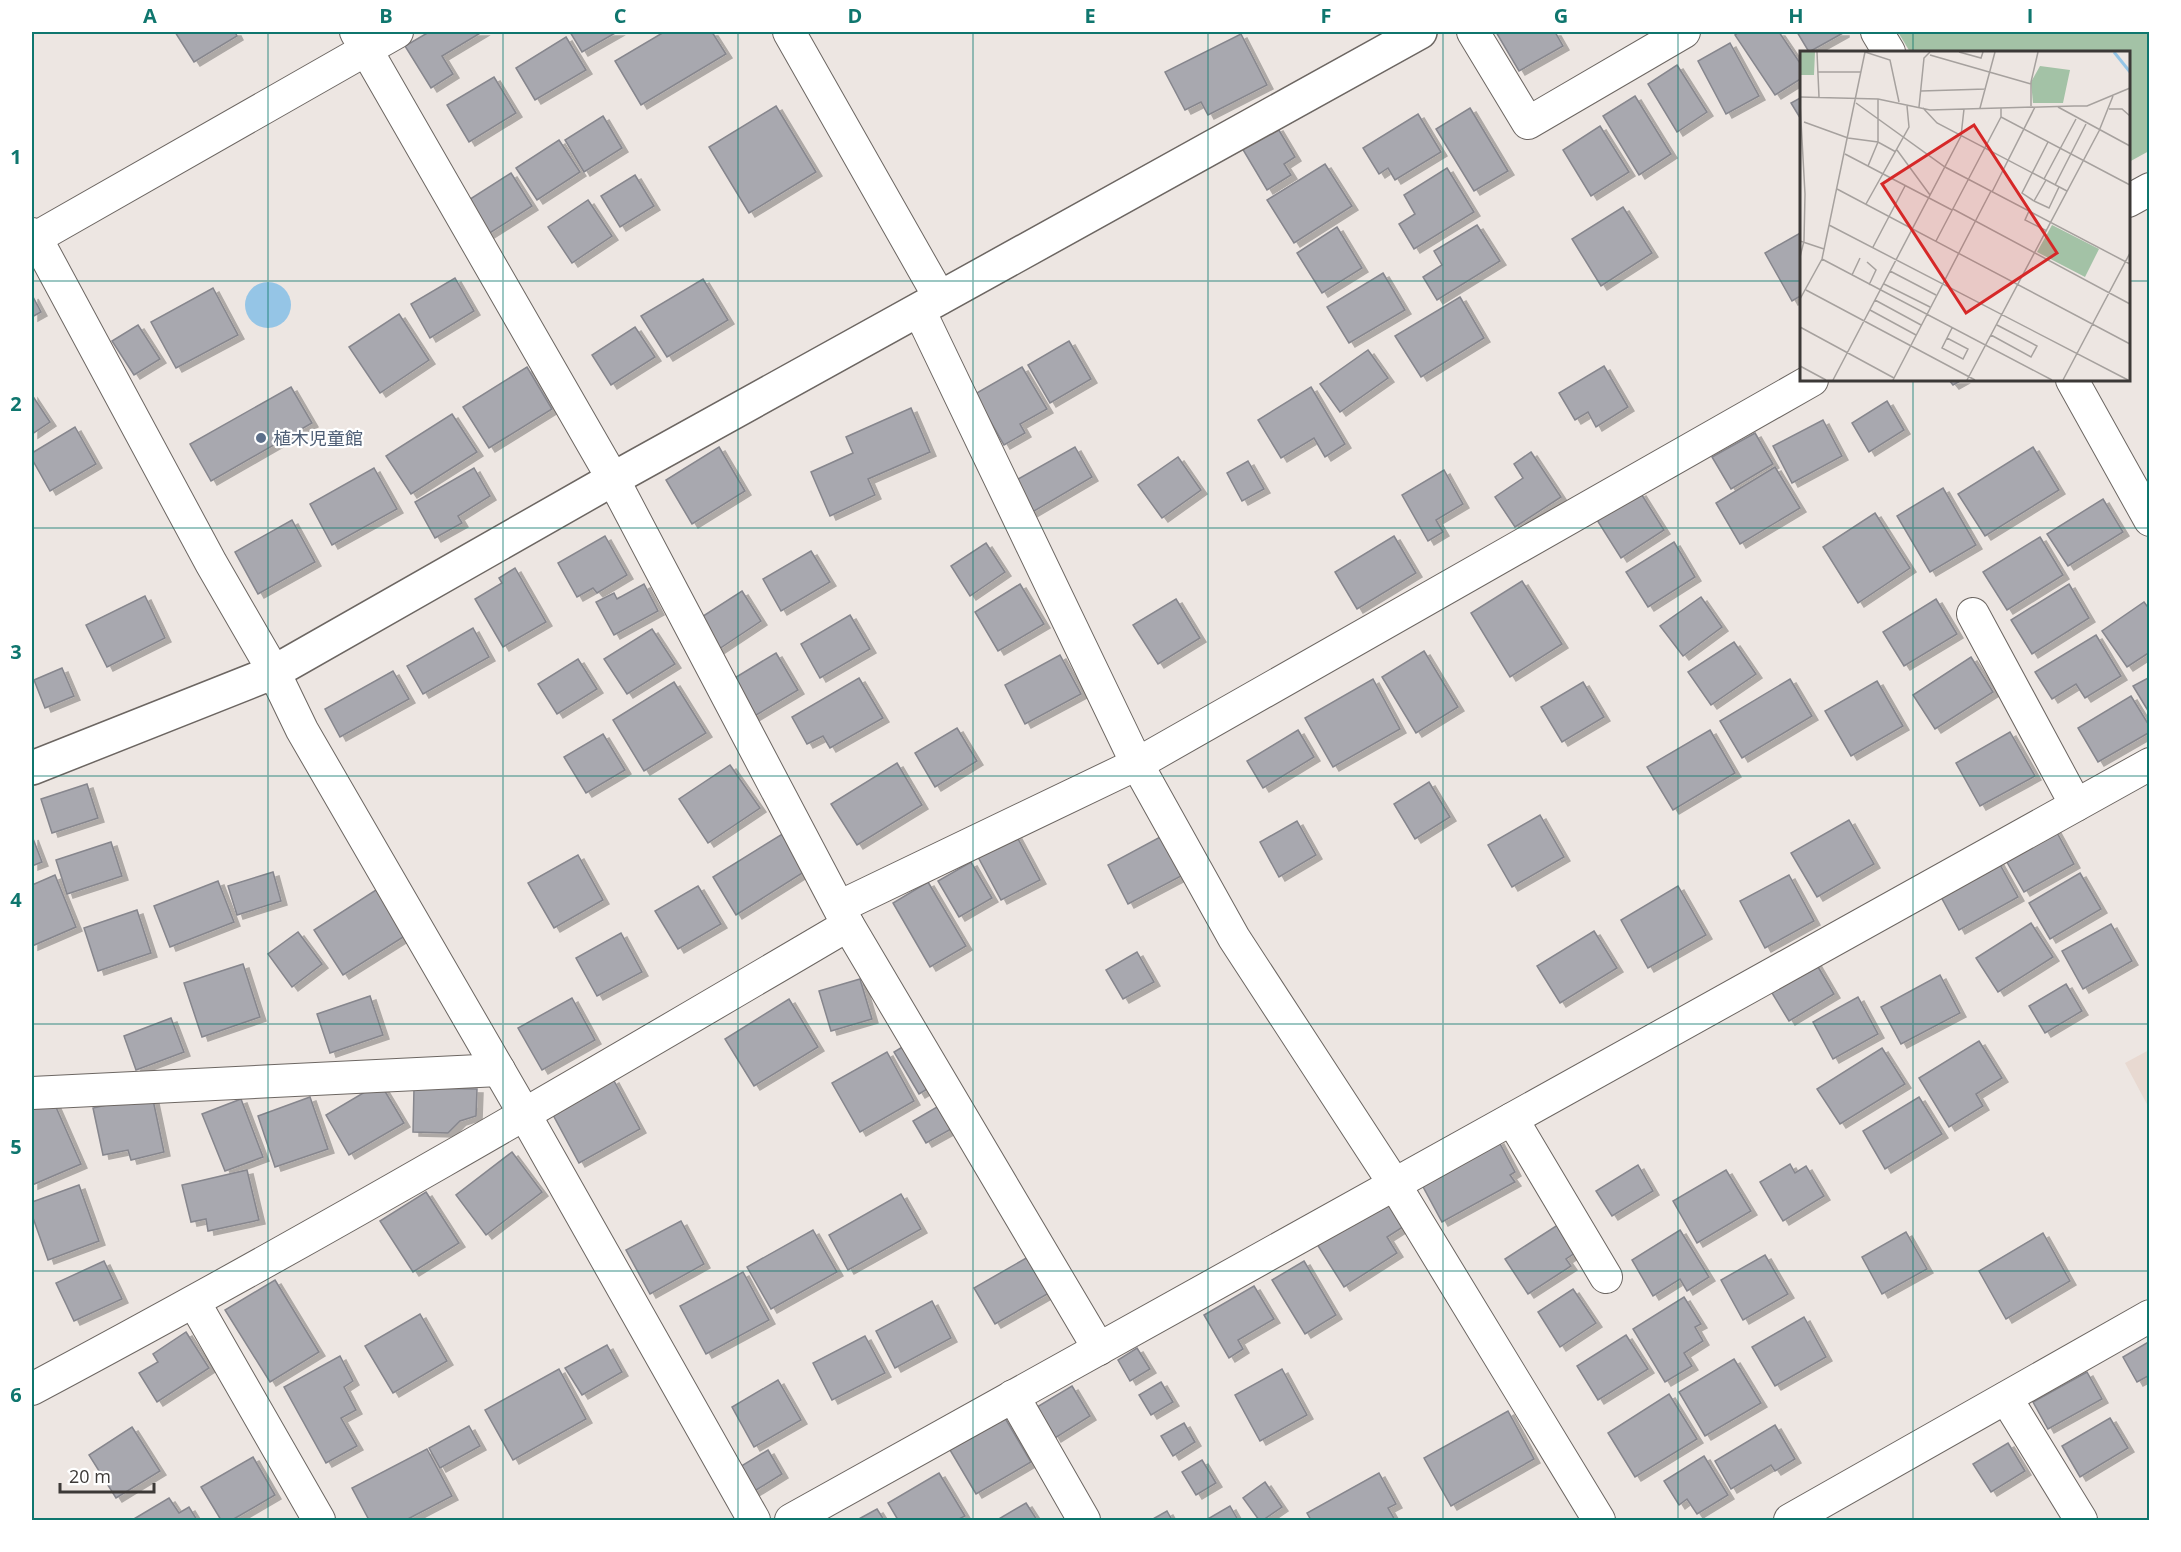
<svg xmlns="http://www.w3.org/2000/svg" width="2181" height="1552" font-family="'Open Sans','Noto Sans JP',sans-serif">
<style>
.built{fill:#e8d9d1}
.green{fill:#a3c2a6}
.water{fill:#95c5e6}
.building{fill:#a8a8af;stroke:#86868d;stroke-width:1.5;filter:url(#shadow)}
.lines{fill:none;stroke-linecap:round;stroke-linejoin:round}
.minor-casing{stroke:#6c6662;stroke-width:34}
.tertiary-casing{stroke:#6c6662;stroke-width:36}
.minor{stroke:#fff;stroke-width:32}
.tertiary{stroke:#fff;stroke-width:33}
.grid{fill:none;stroke:#0f766e;stroke-width:1.5;stroke-opacity:0.55}
.service-dot{fill:#5c6f8a;stroke:#fff;stroke-width:2}
.labels{text-anchor:middle;dominant-baseline:central;stroke-width:4.5;stroke-linejoin:round;paint-order:stroke}
.service-label{font-size:18px;fill:#4e5e75;stroke:#fff;text-anchor:start}
.inset-river{fill:none;stroke:#95c5e6;stroke-width:3}
.inset-road{fill:none;stroke:#a6a19e;stroke-width:1.5}
.view{fill:#d62828;fill-opacity:0.15;stroke:#d62828;stroke-width:3}
.inset-edge{fill:none;stroke:#3c3937;stroke-width:3}
.neatline{fill:none;stroke:#0f766e;stroke-width:2}
.grid-label{font-size:20px;text-anchor:middle;font-weight:bold;fill:#0f766e}
</style>
<defs>
<filter id="shadow"><feDropShadow dx="6" dy="4" stdDeviation="0" flood-color="#0004"/></filter>
</defs>
<rect width="100%" height="100%" fill="#ede6e2"/>
<path class="built" d="M2149 1050V1108L2125 1063Z"/>
<path class="green" d="M1898 32H2149V151L2129 162 2128 52H1910Z"/>
<circle class="water" cx="268" cy="305" r="23"/>
<g class="building">
<path d="M175 32H235L237 36 194 62Z"/>
<path d="M429 32H482L442 56 453 74 431 88 405 46Z"/>
<path d="M570 32H617L582 52Z"/>
<path d="M664 32H712L726 54 641 105 615 61Z"/>
<path d="M1496 32H1555L1563 46 1519 71Z"/>
<path d="M1739 32H1779L1802 66V78L1775 95 1735 35Z"/>
<path d="M1797 32H1843V33L1809 52Z"/>
<path d="M1241 34 1267 85 1208 115 1201 102 1185 110 1165 72Z"/>
<path d="M566 37 586 70 535 100 516 68Z"/>
<path d="M1730 43 1759 96 1726 114 1698 61Z"/>
<path d="M1677 65 1707 112 1677 132 1648 84Z"/>
<path d="M494 77 516 113 469 142 447 105Z"/>
<path d="M1635 96 1671 154 1639 175 1603 116Z"/>
<path d="M1802 97V121L1791 103Z"/>
<path d="M776 106 816 172 749 213 709 147Z"/>
<path d="M1470 108 1508 171 1474 191 1436 129Z"/>
<path d="M1418 114 1441 152 1395 180 1388 168 1379 174 1363 148Z"/>
<path d="M603 116 622 148 584 172 565 140Z"/>
<path d="M1600 126 1629 172 1591 196 1563 150Z"/>
<path d="M1277 127 1295 157 1284 164 1291 175 1267 190 1242 148Z"/>
<path d="M559 140 580 172 537 200 516 168Z"/>
<path d="M1325 164 1352 206 1294 243 1267 200Z"/>
<path d="M1447 168 1474 212 1414 249 1399 224 1415 214 1404 195Z"/>
<path d="M511 173 532 206 485 236 464 203Z"/>
<path d="M635 175 654 206 620 227 601 196Z"/>
<path d="M588 200 612 236 572 263 548 227Z"/>
<path d="M1623 207 1652 253 1601 286 1572 239Z"/>
<path d="M1477 225 1500 261 1437 300 1423 277 1442 265 1434 251Z"/>
<path d="M1337 227 1362 268 1322 293 1297 253Z"/>
<path d="M1802 232V295L1792 301 1765 253Z"/>
<path d="M1383 273 1405 310 1349 343 1327 307Z"/>
<path d="M455 278 474 311 430 338 411 304Z"/>
<path d="M703 279 728 320 667 357 641 316Z"/>
<path d="M213 288 238 335 176 368 151 322Z"/>
<path d="M32 295 41 312 32 317Z"/>
<path d="M1460 297 1484 338 1421 377 1395 336Z"/>
<path d="M399 314 429 360 380 393 349 347Z"/>
<path d="M138 325 160 359 134 375 112 341Z"/>
<path d="M635 327 655 357 611 385 592 355Z"/>
<path d="M1069 341 1091 379 1050 403 1028 365Z"/>
<path d="M1368 350 1388 378 1340 412 1320 384Z"/>
<path d="M1604 366 1628 407 1596 427 1588 412 1575 420 1559 393Z"/>
<path d="M527 367 552 409 489 448 463 407Z"/>
<path d="M1022 367 1047 409 1020 424 1025 433 1004 445 975 394Z"/>
<path d="M1949 380H1962L1953 385Z"/>
<path d="M291 387 312 423 211 481 190 444Z"/>
<path d="M1311 387 1345 444 1325 457 1314 438 1281 458 1258 420Z"/>
<path d="M32 395 50 422 32 434Z"/>
<path d="M1887 401 1904 430 1869 452 1852 423Z"/>
<path d="M911 408 930 452 868 479 875 495 830 516 811 472 853 453 846 437Z"/>
<path d="M452 414 477 452 411 494 386 456Z"/>
<path d="M1823 420 1842 456 1792 483 1773 446Z"/>
<path d="M75 427 96 464 50 491 32 459V453Z"/>
<path d="M1755 433 1773 464 1731 489 1712 457Z"/>
<path d="M719 447 745 491 692 524 666 480Z"/>
<path d="M1075 447 1092 477 1029 514 1011 483Z"/>
<path d="M2033 447 2059 490 1985 536 1958 494Z"/>
<path d="M1531 452 1561 497 1515 527 1495 497 1523 478 1514 464Z"/>
<path d="M1178 457 1201 490 1162 518 1138 485Z"/>
<path d="M1248 461 1264 489 1242 501 1227 473Z"/>
<path d="M1775 467 1800 508 1740 544 1716 503Z"/>
<path d="M374 468 397 509 332 545 310 504Z"/>
<path d="M474 468 490 496 458 516 462 523 435 538 415 502Z"/>
<path d="M1444 470 1463 504 1436 520 1443 532 1428 541 1402 495Z"/>
<path d="M1943 488 1976 545 1930 572 1897 516Z"/>
<path d="M1640 492 1664 530 1621 558 1597 520Z"/>
<path d="M2103 499 2123 532 2068 566 2047 534Z"/>
<path d="M1875 513 1910 568 1858 603 1823 547Z"/>
<path d="M292 520 315 562 258 594 235 552Z"/>
<path d="M605 536 627 575 597 593 593 588 577 597 558 563Z"/>
<path d="M1394 536 1416 573 1357 609 1335 572Z"/>
<path d="M2040 537 2063 575 2007 610 1983 572Z"/>
<path d="M1674 542 1695 577 1648 607 1626 572Z"/>
<path d="M986 543 1005 572 970 596 951 566Z"/>
<path d="M811 551 830 582 781 611 763 579Z"/>
<path d="M515 568 546 622 503 647 475 599 502 583 499 578Z"/>
<path d="M1522 581 1562 644 1510 677 1471 613Z"/>
<path d="M644 584 658 611 614 635 596 602 614 593 617 599Z"/>
<path d="M1020 584 1044 624 998 651 975 612Z"/>
<path d="M2069 584 2089 618 2032 654 2011 620Z"/>
<path d="M742 591 761 621 716 651 697 620Z"/>
<path d="M145 596 165 638 107 667 86 625Z"/>
<path d="M1701 597 1722 627 1683 656 1660 626Z"/>
<path d="M1176 599 1200 638 1158 664 1133 625Z"/>
<path d="M1936 599 1957 634 1904 666 1883 632Z"/>
<path d="M2144 602 2150 610V652L2127 667 2102 631Z"/>
<path d="M850 615 870 649 820 678 801 644Z"/>
<path d="M473 628 489 657 423 694 407 666Z"/>
<path d="M652 629 675 664 627 694 604 659Z"/>
<path d="M2096 635 2121 676 2085 698 2076 684 2052 699 2035 672Z"/>
<path d="M1734 642 1756 674 1711 705 1688 672Z"/>
<path d="M1424 651 1458 707 1416 733 1382 677Z"/>
<path d="M776 653 798 690 751 718 728 682Z"/>
<path d="M1060 655 1081 694 1025 724 1005 685Z"/>
<path d="M1971 657 1993 692 1935 729 1913 695Z"/>
<path d="M578 659 597 689 557 714 538 684Z"/>
<path d="M62 668 74 696 45 708 34 680Z"/>
<path d="M393 671 409 699 340 737 325 709Z"/>
<path d="M2150 677V714L2133 686Z"/>
<path d="M859 678 883 718 830 748 823 736 807 744 792 717Z"/>
<path d="M1373 679 1400 729 1333 767 1305 718Z"/>
<path d="M1790 679 1812 716 1742 758 1720 721Z"/>
<path d="M1877 681 1903 726 1851 756 1825 711Z"/>
<path d="M674 682 706 733 644 771 613 720Z"/>
<path d="M1583 682 1604 717 1562 742 1541 707Z"/>
<path d="M2131 696 2150 727V732L2098 762 2078 728Z"/>
<path d="M957 728 977 761 935 787 915 753Z"/>
<path d="M1298 730 1314 757 1263 788 1247 761Z"/>
<path d="M1710 730 1735 773 1673 810 1647 767Z"/>
<path d="M2010 732 2035 776 1980 806 1956 763Z"/>
<path d="M603 734 625 770 586 793 564 757Z"/>
<path d="M897 763 922 805 857 845 831 804Z"/>
<path d="M730 765 760 808 708 843 679 799Z"/>
<path d="M1429 782 1450 817 1415 839 1394 804Z"/>
<path d="M87 784 98 818 52 833 41 799Z"/>
<path d="M1540 815 1564 857 1512 887 1488 845Z"/>
<path d="M1849 820 1874 864 1817 897 1791 853Z"/>
<path d="M1297 821 1316 855 1279 877 1260 842Z"/>
<path d="M2055 829 2074 864 2024 892 2004 857Z"/>
<path d="M784 833 807 870 736 915 713 877Z"/>
<path d="M1016 835 1040 880 1001 900 977 855Z"/>
<path d="M32 836 42 862 32 866Z"/>
<path d="M1162 836 1183 875 1128 904 1108 865Z"/>
<path d="M111 842 122 876 67 894 56 860Z"/>
<path d="M578 855 603 900 554 928 528 883Z"/>
<path d="M1998 861 2018 897 1959 930 1940 895Z"/>
<path d="M971 862 992 898 959 917 938 881Z"/>
<path d="M273 872 281 901 237 915 228 886Z"/>
<path d="M2080 873 2101 909 2050 939 2029 903Z"/>
<path d="M55 875 76 927 32 946V885Z"/>
<path d="M1789 875 1814 921 1765 948 1740 901Z"/>
<path d="M218 881 234 922 170 947 154 906Z"/>
<path d="M928 882 966 946 930 967 893 903Z"/>
<path d="M698 886 721 924 678 949 655 911Z"/>
<path d="M1678 886 1706 935 1648 968 1621 920Z"/>
<path d="M379 888 408 934 343 975 314 930Z"/>
<path d="M137 910 151 953 98 971 84 928Z"/>
<path d="M2031 923 2053 957 1998 992 1976 958Z"/>
<path d="M2111 924 2132 961 2083 989 2062 951Z"/>
<path d="M1594 931 1617 968 1560 1003 1537 966Z"/>
<path d="M298 932 322 964 292 987 268 954Z"/>
<path d="M621 933 642 972 597 996 576 958Z"/>
<path d="M1137 952 1154 982 1123 999 1106 970Z"/>
<path d="M1814 960 1834 994 1789 1021 1769 988Z"/>
<path d="M243 964 260 1017 202 1037 184 983Z"/>
<path d="M1940 975 1960 1013 1901 1044 1881 1007Z"/>
<path d="M860 979 872 1019 831 1031 819 991Z"/>
<path d="M2066 984 2082 1011 2045 1033 2029 1006Z"/>
<path d="M370 996 383 1035 330 1053 317 1014Z"/>
<path d="M1858 997 1878 1034 1833 1059 1813 1022Z"/>
<path d="M572 998 595 1040 542 1070 518 1028Z"/>
<path d="M789 999 818 1047 754 1086 725 1039Z"/>
<path d="M171 1018 184 1052 136 1070 124 1036Z"/>
<path d="M914 1040 939 1082 919 1094 894 1052Z"/>
<path d="M1979 1041 2002 1078 1976 1094 1983 1106 1949 1127 1919 1078Z"/>
<path d="M1882 1048 1905 1084 1840 1124 1817 1089Z"/>
<path d="M887 1052 914 1101 860 1132 832 1083Z"/>
<path d="M613 1079 640 1129 579 1163 552 1113Z"/>
<path d="M380 1083 404 1123 349 1155 326 1115Z"/>
<path d="M414 1088 477 1089 476 1116 460 1121 448 1133 413 1132Z"/>
<path d="M152 1095 164 1152 131 1160 128 1150 103 1155 93 1108Z"/>
<path d="M310 1097 328 1149 275 1167 258 1116Z"/>
<path d="M1919 1097 1942 1134 1885 1169 1863 1131Z"/>
<path d="M52 1098 81 1164 32 1185V1107Z"/>
<path d="M241 1099 263 1157 225 1171 202 1114Z"/>
<path d="M949 1100 962 1123 926 1143 913 1121Z"/>
<path d="M1498 1140 1515 1172 1510 1175 1515 1182 1442 1222 1421 1183Z"/>
<path d="M512 1152 542 1192 486 1235 456 1195Z"/>
<path d="M1790 1164 1795 1173 1806 1166 1824 1196 1783 1221 1760 1182Z"/>
<path d="M1638 1165 1653 1191 1612 1216 1596 1191Z"/>
<path d="M247 1170 259 1220 208 1231 206 1219 191 1222 182 1185Z"/>
<path d="M1726 1170 1751 1211 1697 1243 1673 1201Z"/>
<path d="M79 1185 99 1241 48 1260 32 1215V1202Z"/>
<path d="M426 1192 459 1243 413 1272 380 1221Z"/>
<path d="M901 1194 921 1229 848 1270 829 1235Z"/>
<path d="M1388 1195 1406 1225 1387 1237 1397 1253 1344 1287 1315 1241Z"/>
<path d="M1567 1219 1584 1247 1566 1259 1571 1266 1528 1294 1505 1259Z"/>
<path d="M681 1221 704 1264 650 1294 626 1250Z"/>
<path d="M813 1230 837 1272 771 1309 747 1267Z"/>
<path d="M1680 1230 1709 1277 1687 1291 1680 1279 1653 1296 1632 1260Z"/>
<path d="M1906 1232 1927 1269 1882 1294 1862 1257Z"/>
<path d="M2043 1233 2070 1281 2006 1319 1979 1271Z"/>
<path d="M1765 1255 1788 1294 1743 1320 1721 1280Z"/>
<path d="M1028 1257 1049 1293 995 1324 974 1288Z"/>
<path d="M104 1261 122 1299 74 1321 56 1283Z"/>
<path d="M1304 1261 1336 1315 1305 1334 1272 1280Z"/>
<path d="M743 1272 769 1320 706 1354 680 1306Z"/>
<path d="M275 1280 319 1352 270 1382 225 1310Z"/>
<path d="M1254 1286 1274 1319 1238 1340 1243 1349 1229 1358 1204 1315Z"/>
<path d="M1573 1289 1596 1323 1560 1347 1538 1312Z"/>
<path d="M1684 1297 1701 1324 1695 1327 1703 1341 1684 1353 1692 1366 1665 1382 1633 1329Z"/>
<path d="M932 1301 951 1338 895 1368 876 1331Z"/>
<path d="M420 1314 447 1361 393 1393 365 1346Z"/>
<path d="M1804 1317 1826 1357 1775 1386 1752 1347Z"/>
<path d="M186 1332 209 1368 157 1402 139 1373 158 1362 153 1354Z"/>
<path d="M1626 1335 1648 1369 1598 1400 1577 1366Z"/>
<path d="M865 1336 885 1373 832 1400 813 1363Z"/>
<path d="M2150 1341V1375L2137 1382 2123 1357Z"/>
<path d="M607 1345 622 1372 582 1395 565 1368Z"/>
<path d="M1137 1348 1150 1369 1130 1381 1118 1360Z"/>
<path d="M340 1356 353 1381 344 1387 356 1410 341 1418 357 1446 326 1463 284 1387Z"/>
<path d="M1734 1359 1761 1403 1705 1436 1679 1392Z"/>
<path d="M559 1369 586 1419 513 1460 485 1410Z"/>
<path d="M1282 1369 1307 1415 1260 1441 1235 1395Z"/>
<path d="M2087 1372 2102 1399 2048 1429 2033 1402Z"/>
<path d="M778 1380 801 1420 754 1447 732 1407Z"/>
<path d="M1161 1382 1173 1402 1151 1415 1139 1395Z"/>
<path d="M1072 1386 1090 1416 1055 1438 1037 1407Z"/>
<path d="M1669 1394 1697 1439 1635 1477 1608 1433Z"/>
<path d="M1508 1411 1534 1459 1451 1506 1424 1458Z"/>
<path d="M1005 1418 1031 1462 976 1494 950 1450Z"/>
<path d="M2110 1418 2128 1448 2080 1477 2062 1446Z"/>
<path d="M1184 1423 1195 1442 1173 1456 1161 1436Z"/>
<path d="M1775 1425 1795 1459 1775 1471 1771 1465 1731 1489 1715 1461Z"/>
<path d="M469 1426 480 1446 440 1468 429 1448Z"/>
<path d="M132 1427 160 1471 116 1498 89 1455Z"/>
<path d="M2008 1443 2025 1471 1991 1492 1973 1464Z"/>
<path d="M427 1449 452 1496 406 1520H369L352 1488Z"/>
<path d="M768 1450 782 1474 753 1492 738 1468Z"/>
<path d="M1704 1456 1728 1495 1697 1514 1687 1499 1679 1505 1664 1481Z"/>
<path d="M253 1457 275 1495 232 1520H221L201 1487Z"/>
<path d="M1202 1460 1216 1483 1196 1495 1182 1472Z"/>
<path d="M939 1473 965 1516 957 1520H898L888 1503Z"/>
<path d="M1379 1473 1396 1504 1388 1508 1395 1520H1311L1307 1513Z"/>
<path d="M1265 1482 1282 1507 1263 1520H1259L1243 1498Z"/>
<path d="M169 1498 179 1513 189 1507 197 1520H132Z"/>
<path d="M1026 1503 1037 1520H997Z"/>
<path d="M1230 1506 1238 1520H1206Z"/>
<path d="M877 1509 884 1520H857Z"/>
<path d="M1167 1511 1172 1520H1151Z"/>
</g>
<g class="lines">
<defs>
<g id="minor">
<path d="M356 32 613 479 848 925 1099 1349"/>
<path d="M789 32 940 298"/>
<path d="M1473 32 1528 123 1684 32"/>
<path d="M1877 32 1889 52"/>
<path d="M2128 201 2150 189"/>
<path d="M32 234 36 238 211 563 274 672 302 730 525 1115 754 1520"/>
<path d="M32 240 397 32"/>
<path d="M919 310 1137 764 1234 938 1395 1185 1599 1520"/>
<path d="M2072 380 2150 520"/>
<path d="M1973 614 2076 805"/>
<path d="M839 907 1137 764 1812 380"/>
<path d="M32 1093 499 1070"/>
<path d="M1512 1119 1606 1277"/>
<path d="M194 1302 319 1520"/>
<path d="M32 1389C308 1242 578 1084 848 925"/>
<path d="M1013 1396 1084 1520"/>
<path d="M2006 1398 2081 1520"/>
<path d="M791 1520 2150 764"/>
<path d="M1790 1520 2150 1316"/>
</g>
<path id="tertiary" d="M32 768 274 672 613 479 1420 32"/>
</defs>
<use href="#minor" class="minor-casing"/>
<use href="#tertiary" class="tertiary-casing"/>
<use href="#minor" class="minor"/>
<use href="#tertiary" class="tertiary"/>
</g>
<path class="grid" d="M268 32V1520M503 32V1520M738 32V1520M973 32V1520M1208 32V1520M1443 32V1520M1678 32V1520M1913 32V52M32 281H1802M2128 281H2150M1913 380V1520M32 528H2150M32 776H2150M32 1024H2150M32 1271H2150"/>
<circle class="service-dot" cx="261" cy="438" r="6"/>
<g class="labels">
<g class="service-label">
<text x="273" y="438">植木児童館</text>
</g>
</g>
<g transform="translate(1800 51)">
<rect width="330" height="330" fill="#ede6e2"/>
<path d="M0 1H15L14 24H0ZM240 15 270 19 263 52H233L231 31ZM252 174 299 198 285 226 237 201Z" fill="#a3c2a6"/>
<path class="inset-river" d="M314 1 330 21"/>
<path class="inset-road" d="M17 1 19 46M65 1 90 9 99 51M159 1 181 7 183 1M130 4 231 33M18 21H61M121 40 186 38M0 46 78 48 130 59 274 55H287L330 37M0 52 5 143 4 190 0 206M56 52 145 116 330 213M231 55V31L238 1M119 56 124 7 130 1M258 56 330 95M123 57 137 72 267 140M180 57 195 1M201 57V66L330 134M309 58H322L330 65M4 71 48 87 78 91 96 101M78 91V48M97 99 130 144M45 103 152 159M68 115 78 91M244 128 276 68M246 129 234 150 222 142 248 91M255 134 286 73M37 138 330 293M192 141 235 56M234 150 249 157 259 136M66 153 109 76 107 55M153 158 330 253M229 160 225 169 247 180M29 174 328 329M0 190 24 198M136 190 201 66M73 196 105 135M22 208 252 329M67 211 76 219 69 234M90 220 136 244M52 224 60 207M84 233 130 256M6 239 175 329M0 248 22 208 65 1M75 249 121 274M70 259 116 284M0 276 94 327M191 284 231 306 237 295 197 274M147 287 168 298 163 308 142 297 152 277M0 315 26 329M33 329 161 85 164 58M93 329 191 140M167 329 299 80 313 45M263 329 330 202"/>
<path class="view" d="M174 74 257 202 166 262 82 133Z"/>
<rect width="330" height="330" class="inset-edge"/>
</g>
<rect width="2181" height="1552" fill="none" stroke="#ffffff" stroke-width="66"/>
<path d="M60 1483v9h94v-9" fill="none" stroke="#3c3937" stroke-width="3"/>
<text x="69" y="1483" font-size="18" fill="#3c3937" stroke="#ffffff" stroke-width="4.5" paint-order="stroke">20 m</text>
<rect x="33" y="33" width="2115" height="1486" class="neatline"/>
<g class="grid-label">
<text x="150" y="23">A</text>
<text x="386" y="23">B</text>
<text x="620" y="23">C</text>
<text x="855" y="23">D</text>
<text x="1090" y="23">E</text>
<text x="1326" y="23">F</text>
<text x="1561" y="23">G</text>
<text x="1796" y="23">H</text>
<text x="2030" y="23">I</text>
<text x="16" y="164">1</text>
<text x="16" y="411">2</text>
<text x="16" y="659">3</text>
<text x="16" y="907">4</text>
<text x="16" y="1154">5</text>
<text x="16" y="1402">6</text>
</g>
</svg>
